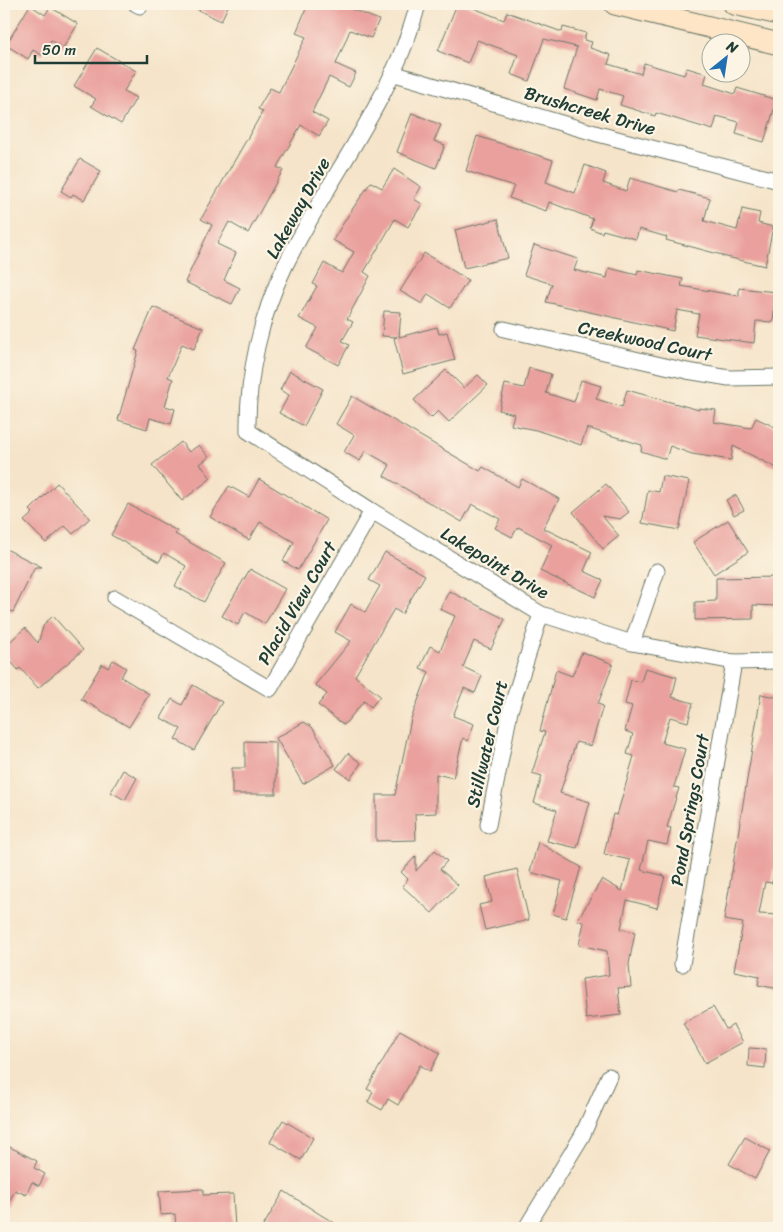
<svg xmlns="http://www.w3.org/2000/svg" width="783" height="1232" font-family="Sriracha,sans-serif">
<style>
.building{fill:#eaa19e}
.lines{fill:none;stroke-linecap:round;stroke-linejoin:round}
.minor-casing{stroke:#6a7768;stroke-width:17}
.secondary-casing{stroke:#6a7768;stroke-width:23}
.minor{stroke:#fff;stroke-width:15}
.secondary{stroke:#fde5c5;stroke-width:21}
.labels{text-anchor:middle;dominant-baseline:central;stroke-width:4.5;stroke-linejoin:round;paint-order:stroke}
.street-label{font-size:18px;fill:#1f3d34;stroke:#fcf5e5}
</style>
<rect width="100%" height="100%" fill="#fcf5e5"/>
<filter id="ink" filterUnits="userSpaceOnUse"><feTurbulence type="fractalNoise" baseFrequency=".02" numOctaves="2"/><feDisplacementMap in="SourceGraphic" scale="10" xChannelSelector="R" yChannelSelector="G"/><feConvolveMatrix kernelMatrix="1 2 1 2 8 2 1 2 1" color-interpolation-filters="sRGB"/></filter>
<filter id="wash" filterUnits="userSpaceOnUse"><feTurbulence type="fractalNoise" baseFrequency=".0096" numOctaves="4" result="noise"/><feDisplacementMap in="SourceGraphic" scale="20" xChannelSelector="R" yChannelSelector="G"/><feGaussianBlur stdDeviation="1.12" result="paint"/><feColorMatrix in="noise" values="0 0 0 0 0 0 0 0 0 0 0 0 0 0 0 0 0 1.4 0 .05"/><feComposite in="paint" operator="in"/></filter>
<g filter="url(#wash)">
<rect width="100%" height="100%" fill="#f5e4c9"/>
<g id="blocks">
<g class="building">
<path d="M186 4H229L221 21Z"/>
<path d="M308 4H339L379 20 371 38 350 30 336 64 356 73 349 87 329 77 312 112 328 121 319 136 301 125 277 167 283 170 248 233 229 222 217 244 236 253 224 280 240 288 232 304 185 282 212 225 201 219 263 111 258 109 270 88 279 92 306 37 296 33Z"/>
<path d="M457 4H463L504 20 507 12 562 32 563 27 586 33 584 40 592 42 590 48 611 55 608 64 641 74 644 63 684 75 687 68 707 74 704 84 735 94 737 88 777 100 764 142 736 134 739 122 717 116 713 130 656 113 655 116 620 105 623 96 600 89 597 100 564 89 577 47 544 39 529 81 511 74 518 55 477 40 468 63 438 51Z"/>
<path d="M30 5 45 15 50 7 78 24 63 48 51 40 42 55 33 50 28 59 6 45Z"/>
<path d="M97 48 136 71 124 91 136 98 121 124 91 106 96 99 74 86Z"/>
<path d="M412 113 441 125 434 141 445 145 436 168 397 152Z"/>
<path d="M477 136 553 160 546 182 575 193 585 165 606 173 603 183 626 191 630 178 678 192 679 190 710 198 704 221 737 230 742 209 760 213 758 223 773 227 765 266 722 256V255L666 240 667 237 639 229 636 239 603 230 602 233 590 228 593 219 549 202 546 211 509 198 514 186 466 171Z"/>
<path d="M80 159 101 171 84 200 73 194 71 197 61 191Z"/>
<path d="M394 169 421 187 414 199 422 204 408 227 395 219 364 272 370 276 347 319 353 322 342 341 349 345 338 365 306 348 318 328 299 318 317 286 313 284 324 263 342 273 354 252 333 240 349 214 371 182 382 188Z"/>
<path d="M498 219 508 258 464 268 455 230Z"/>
<path d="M534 245 578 259 574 270 607 278 609 268 637 275 638 270 683 279 681 286 739 296V288L776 292 773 322 756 321 754 343 695 335 699 314 677 310 673 331 546 302 552 284 524 275Z"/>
<path d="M424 253 468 280 450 308 428 294 422 304 400 291Z"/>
<path d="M153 307 203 328 194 349 182 344 168 377 173 379 165 406 175 409 171 424 150 418 147 429 118 420 138 351 135 350Z"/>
<path d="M384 311 401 312 399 337 437 327 439 334 447 332 455 360 403 374 394 338 397 337 382 336Z"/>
<path d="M529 368 551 374 546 393 574 402 581 380 601 386 596 399 622 407 627 390 699 410V408L716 410 714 422 751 428 756 418 779 429V469L733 446 731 460 692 454 670 446 666 459 641 451 642 445 587 428 581 445 536 430 511 425 514 414 499 410 505 384 524 388Z"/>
<path d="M446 370 464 388 478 375 488 385 449 422 438 411 431 418 414 400Z"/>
<path d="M290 371 323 389 304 426 279 413 289 395 280 390Z"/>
<path d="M352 396 480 471 483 467 518 487 522 479 559 499 543 528 592 552 584 571 603 580 595 597 540 571 552 545 518 527 512 537 495 528 500 519 472 504 462 522 384 476 390 465 365 451 360 461 344 452 354 435 336 424Z"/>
<path d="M181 442 189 452 199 445 209 457 200 464 211 478 182 501 152 465Z"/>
<path d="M662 476 689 481 679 530 642 523 648 490 659 492Z"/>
<path d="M259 479 327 520 298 570 283 561 294 542 260 522 249 540 210 517 229 486 249 497Z"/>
<path d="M57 483 90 518 73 534 65 526 46 543 24 521 33 513 30 510Z"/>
<path d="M606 484 629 512 620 519 602 516 619 536 603 549 573 512Z"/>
<path d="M736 495 744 510 734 515 726 500Z"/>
<path d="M128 504 177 531 175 534 226 563 204 602 175 586 186 566 164 553 159 562 111 535Z"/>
<path d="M728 520 748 552 714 574 693 542Z"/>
<path d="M4 548 42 567H35L13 612 4 608Z"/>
<path d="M385 552 425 575 402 614 394 609 355 676 380 696 371 707 364 701 344 725 318 705 327 694 315 685 351 641 335 632 351 604 365 612 380 586 369 580Z"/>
<path d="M250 569 285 589 265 624 245 612 238 625 222 616Z"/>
<path d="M779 577V606L753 605V619L695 620V602L716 601V578Z"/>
<path d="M449 591 505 619 491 649 474 641 463 667 482 676 475 693 464 688 453 716 474 724 468 741 463 738 453 778 436 774V813L415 814 416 840 376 841V795H395L411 719 429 672 420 668 430 646 440 651 455 616 440 609Z"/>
<path d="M53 616 83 650 38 688 20 668 18 670 4 653V647L25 628 38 643 44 624Z"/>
<path d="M582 652 613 664 598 704 603 706 591 746 576 742 560 793 590 802 577 848 547 841 557 810 534 803 542 776 532 773 545 732 540 731 556 670 572 676Z"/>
<path d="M113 660 126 668 121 677 149 694 129 727 81 699 102 664 108 668Z"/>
<path d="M645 668 677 677 672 697 693 703 688 722 670 717 662 743 685 749 674 787 679 788 667 827 671 828 667 845 648 841 641 870 665 876 657 908 627 900 621 929 635 932 629 964 631 987 618 988 621 1015 586 1019 582 979 609 975 607 951 579 945 584 922 577 921 602 879 622 891 630 860 604 854 613 814 617 815 634 756 627 754 633 734 625 731 632 706 625 704 631 680 641 682Z"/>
<path d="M193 685 222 702 194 750 175 739 181 729 161 718 172 699 182 705Z"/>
<path d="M761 694 779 698V845L772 883 765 882 759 914 779 915V989L758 985 760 976 734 971 743 923 724 920Z"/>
<path d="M304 722 312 727 335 765 303 784 276 738Z"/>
<path d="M245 741 276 742V794H232V768H245Z"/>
<path d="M348 753 361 763 350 779 336 769Z"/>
<path d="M123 770 137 778 125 800 111 792Z"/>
<path d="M538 842 581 867 566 918 553 914 562 881 530 872Z"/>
<path d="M435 850 447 861 440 869 458 885 432 913 402 886 408 879 401 872 416 856V871Z"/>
<path d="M517 869 529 920 485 930 479 905 492 902 486 877Z"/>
<path d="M713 1007 726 1029 733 1025 743 1042 705 1063 683 1023Z"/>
<path d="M400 1030 440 1053 430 1071 420 1065 398 1105 388 1099 382 1110 368 1102 373 1092 367 1089Z"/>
<path d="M749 1048 766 1049 765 1068 748 1066Z"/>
<path d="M283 1120 313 1138 301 1160 270 1142Z"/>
<path d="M745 1137 770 1151 755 1179 729 1164Z"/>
<path d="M4 1144 37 1161 34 1168 45 1174 39 1186 32 1182 26 1195 15 1190 4 1212Z"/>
<path d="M203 1189V1195L233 1194 235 1228H176L175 1214 161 1215 159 1191Z"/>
<path d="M284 1191 321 1215 343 1228H262Z"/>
</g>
</g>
</g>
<g filter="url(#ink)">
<use href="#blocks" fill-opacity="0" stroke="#6a7768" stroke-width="1"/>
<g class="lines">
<defs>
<g id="minor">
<path d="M136 4 140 6"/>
<path d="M418 4C393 100 328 178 285 266 261 315 247 376 248 431L372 511 541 614 632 643 734 662 779 661"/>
<path d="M392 73 598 134 779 181"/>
<path d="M504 329 687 371 729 378 779 377"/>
<path d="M115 598 270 689 372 511"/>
<path d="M632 643 657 571"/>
<path d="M488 825 510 711 541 614"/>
<path d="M682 964 734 662"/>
<path d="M526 1228 582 1136 609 1076"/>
</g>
<g id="secondary">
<path d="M615 4 779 44"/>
<path d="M734 4 779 14"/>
</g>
</defs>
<use href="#minor" class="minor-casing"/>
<use href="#secondary" class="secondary-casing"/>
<use href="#minor" class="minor"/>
<use href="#secondary" class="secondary"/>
</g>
</g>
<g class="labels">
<g class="street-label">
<text transform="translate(590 111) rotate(16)">Brushcreek Drive</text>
<text transform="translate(298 208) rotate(-61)">Lakeway Drive</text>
<text transform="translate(645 341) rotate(12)">Creekwood Court</text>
<text transform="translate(495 563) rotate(31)">Lakepoint Drive</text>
<text transform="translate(297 603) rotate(-60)">Placid View Court</text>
<text transform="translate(487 744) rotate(-77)">Stillwater Court</text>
<text transform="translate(690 810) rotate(-80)">Pond Springs Court</text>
</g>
</g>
<rect width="783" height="1232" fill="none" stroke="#fcf5e5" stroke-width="20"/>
<g transform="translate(726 58) rotate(30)"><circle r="24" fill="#fcf5e5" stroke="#a4ab9e"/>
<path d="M0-4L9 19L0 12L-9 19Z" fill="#1f6fb2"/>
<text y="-8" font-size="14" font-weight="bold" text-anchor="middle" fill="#1f3d34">N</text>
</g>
<path d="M35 55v8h112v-8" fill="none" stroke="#1f3d34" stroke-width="2.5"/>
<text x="42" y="55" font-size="15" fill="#1f3d34" stroke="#fcf5e5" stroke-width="4" paint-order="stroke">50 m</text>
</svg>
